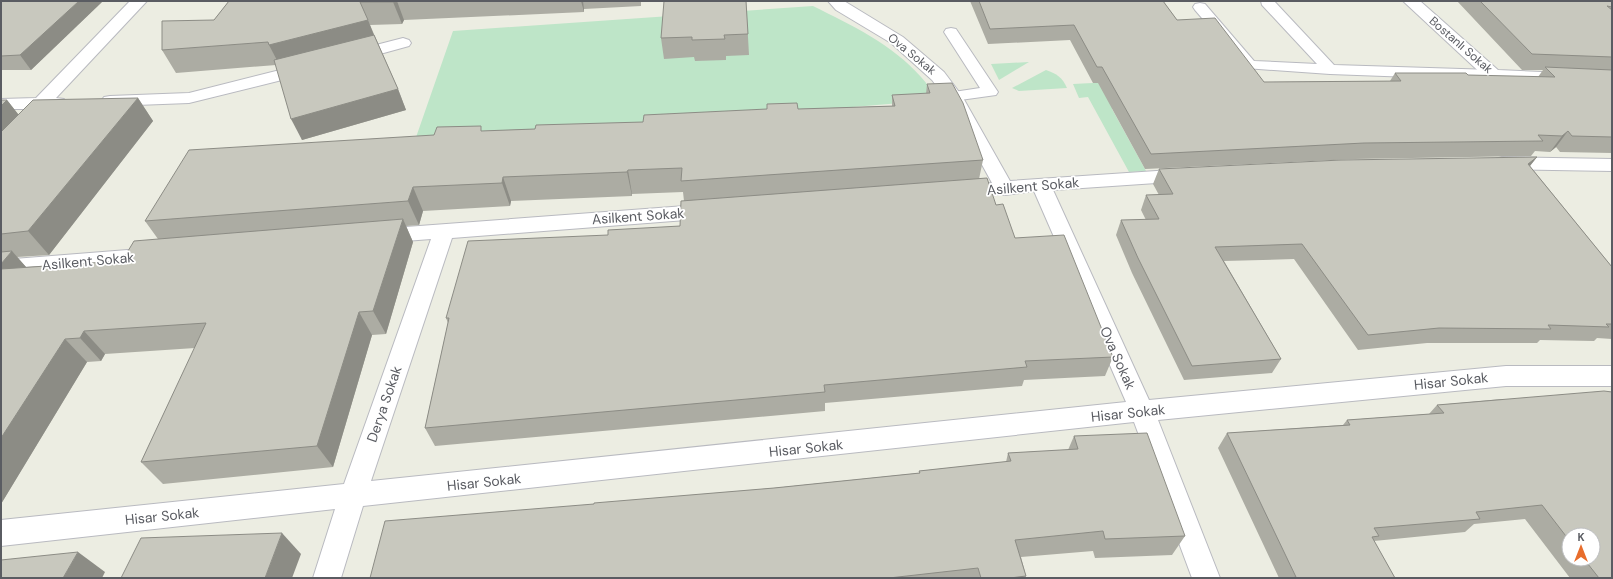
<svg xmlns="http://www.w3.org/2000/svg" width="1613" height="579" font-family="'DM Sans',sans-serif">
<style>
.green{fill:#bee5c8}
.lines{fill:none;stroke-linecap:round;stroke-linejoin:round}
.lane-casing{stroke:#b9bac0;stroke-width:2}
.street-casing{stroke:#b9bac0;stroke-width:2}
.lane{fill:#fff;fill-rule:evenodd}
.street{fill:#fff;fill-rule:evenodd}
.wall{fill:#acaca3;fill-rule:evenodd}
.shaded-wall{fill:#8c8c85}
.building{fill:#c8c8be;stroke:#8c8c85}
.labels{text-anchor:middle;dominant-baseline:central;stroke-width:3.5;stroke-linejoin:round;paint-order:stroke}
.far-street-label{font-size:12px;fill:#5a5c62;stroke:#fff}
.street-label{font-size:14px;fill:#5a5c62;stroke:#fff}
</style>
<rect width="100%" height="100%" fill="#ecede2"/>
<g class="green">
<path d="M813 6C851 25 892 44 921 77 927 83 932 92 937 100L414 143 453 31Z"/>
<path d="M1029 62 999 80 991 64Z"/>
<path d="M1046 70C1057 74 1062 77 1067 88L1019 91 1012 88Z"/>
<path d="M1131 81 1112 109 1146 171 1129 172 1088 97 1079 98 1073 84Z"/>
</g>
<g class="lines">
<defs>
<g id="lane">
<path d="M1261 1H1274L1334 65 1493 70 1498 72 1501 75 1498 78 1493 80 1330 74 1245 68 1195 10 1193 7 1195 4 1200 3 1205 4 1254 61 1317 64 1262 5Z"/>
<path d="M951 28 956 29 998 92 996 95 953 101 947 99 945 96 947 93 980 88 944 32 946 29Z"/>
</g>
<g id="street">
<path d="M130 1H147L56 98 64 99 67 103 64 107 40 109H1V99L36 98Z"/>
<path d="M828 1H844L903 37 944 72 962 96 1010 181 1186 169 1193 171 1196 175 1193 179 1186 181 1053 190 1149 400 1506 366H1612V386H1506L1158 420 1220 578H1192L1134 422 363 506 341 578H313L335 509 1 546V520L344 484 431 239 379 243 372 241 369 236 372 231 379 229 712 204 719 206 722 211 719 216 712 218 452 238 371 481 1126 402 1034 191 1005 195 1001 194 961 198 954 197 951 192 954 187 992 183 945 97 932 80 891 43 836 10Z"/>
<path d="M1403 1H1420L1498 70 1612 75V85L1487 79Z"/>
<path d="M403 38 409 40 411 43 409 46 351 62 345 61 343 57 345 53Z"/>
<path d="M308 63 314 64 316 68 314 72 189 103 110 106 104 105 101 101 104 97 110 96 189 93Z"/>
<path d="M1502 157 1612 159V171L1502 169 1495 167 1492 163 1495 159Z"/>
<path d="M153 248 160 250 164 255 160 260 153 262 1 276V260Z"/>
</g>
</defs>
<use href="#lane" class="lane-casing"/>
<use href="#street" class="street-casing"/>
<use href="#lane" class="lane"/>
<use href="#street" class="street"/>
</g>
<g class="wall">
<path d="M1 1H103L31 70H1Z"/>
<path d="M229 1H641V6L584 9V12L404 20 402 24 370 25 398 89 406 110 302 140 276 65 176 73 162 50 214 20Z"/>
<path d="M746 1 749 55 726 56V60L695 61 694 57 664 59 661 38Z"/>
<path d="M970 1H1163L1177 20 1264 82 1390 81 1395 73 1538 77 1543 70H1522L1457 1H1612V153L1560 152 1556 147 1550 152 1535 151 1531 156 1355 159 1145 169 1098 83H1093L1070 40 988 44Z"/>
<path d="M927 84 983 160 979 179 996 205 1015 238 1113 357 1105 376 1024 380 1022 386 825 403V411L435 446 425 428 448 323 446 318 608 235 680 226 684 201 683 192 632 194V196L511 201 510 206 423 211 419 225 406 226 413 242 386 334 372 335 333 467 163 484 141 462 195 348 105 354 101 361 87 362 1 504V100H7L18 114 138 98 153 121 49 255 17 257 26 267 122 261 158 239 145 221 434 135 483 131 535 129 643 122 798 109 892 106V95L926 94Z"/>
<path d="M1537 157 1530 166 1612 267V339L1597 338 1594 341 1540 340 1537 343H1427L1358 350 1294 259 1224 261 1281 359 1272 373 1184 380 1132 273 1116 235 1121 220H1146L1141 210 1146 195H1159L1153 184 1159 169Z"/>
<path d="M1502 399 1612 578H1570L1525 519 1474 524 1465 532 1374 541 1395 578H1279L1218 448 1227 433 1343 425 1347 420 1429 414 1437 405ZM1569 535 1593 559H1569Z"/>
<path d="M1074 436 1185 536 1172 555 1095 558 1093 551 1021 557 1026 576 1025 578H370L594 504 774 488 919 473V471L1006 462 1008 453 1068 450Z"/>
</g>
<g class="shaded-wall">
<path d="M79 1H103L31 70 20 55Z"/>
<path d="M394 1H397L404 20 402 24 393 2Z"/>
<path d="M581 1H583L584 9V12Z"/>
<path d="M368 20 377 43 281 68 269 45Z"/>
<path d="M398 89 406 110 302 140 291 119Z"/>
<path d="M138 98 153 121 49 255 28 231Z"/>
<path d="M7 100 25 123 1 149V106Z"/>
<path d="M1568 131 1556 147 1550 152 1562 136Z"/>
<path d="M1537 157 1525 172 1528 164Z"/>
<path d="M628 170 632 194V196L627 172Z"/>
<path d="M503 177 511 201 510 206 502 183Z"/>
<path d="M413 187 423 211 419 225 408 201Z"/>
<path d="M403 219 413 242 386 334 373 311Z"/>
<path d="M12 251 33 275 1 274V264Z"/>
<path d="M359 312 372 335 333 467 317 446Z"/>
<path d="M84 331 105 354 101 361 80 338Z"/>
<path d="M65 339 87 362 1 504V438Z"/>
<path d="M282 533 301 554 292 578H265Z"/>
<path d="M78 552 105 572 102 578H63Z"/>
</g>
<g class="building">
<path d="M1 1H79L20 55 1 56Z"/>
<path d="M229 1H394L393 2H360L368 20 269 45 268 42 162 50V21L214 20Z"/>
<path d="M664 1H746L748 34 724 35 725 39 692 40V37L661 38Z"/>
<path d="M979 1H1163L1177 20 1215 18 1264 82 1401 81 1395 73H1466L1468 75 1555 77 1545 67 1612 70V137L1572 136 1568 131 1562 136 1538 135 1543 141 1364 143 1151 154 1102 67H1097L1074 25 990 29Z"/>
<path d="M1480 1H1612V7L1607 6 1612 10V57L1532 54Z"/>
<path d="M374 35 398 89 291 119 274 60Z"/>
<path d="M952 83 963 103 983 160 681 181 682 168 628 170 627 172 503 177 502 183 413 187 408 201 145 221 189 150 434 135 437 127 481 126V131L535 129 536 125 643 122 644 115 767 109V104L797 103 798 109 895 106 892 95 930 93 927 84Z"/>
<path d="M138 98 28 231 1 234V132L33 100Z"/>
<path d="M1 100H7L1 106Z"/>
<path d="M1537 157 1528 164 1612 267V324H1606L1609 327 1548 325 1551 329 1439 328 1368 335 1302 244 1215 247 1281 359 1192 366 1138 258 1121 220 1159 219 1146 195 1173 194 1159 169 1341 160Z"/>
<path d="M987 178 996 205 1003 204 1015 238 1064 235 1113 357 1025 361 1027 367 824 385 825 392 425 428 449 318H446L468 241 608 235V230L680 226 681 201Z"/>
<path d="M403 219 373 311 359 312 317 446 141 462 206 323 84 331 80 338 65 339 1 438V269L122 261 134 241Z"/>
<path d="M12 251 1 264V252Z"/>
<path d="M1604 391 1612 392V578H1599L1584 559H1593V535H1569V540L1542 505 1476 512 1480 519 1374 528 1379 536 1372 537 1395 578H1291L1296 577 1227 433 1350 425 1347 420 1444 413 1437 405Z"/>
<path d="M1147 433 1185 536 1105 539 1103 531 1015 540 1026 576 1010 578H981L978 568 889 578H370L385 521 594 504V503L774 488 920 473 919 471 1011 461 1008 453 1078 449 1074 436Z"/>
<path d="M282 533 265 578H121L141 538Z"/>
<path d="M78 552 63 578H1V560Z"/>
</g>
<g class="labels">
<g class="far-street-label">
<text transform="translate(1461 45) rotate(41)">Bostanlı Sokak</text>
<text transform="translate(912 54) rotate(39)">Ova Sokak</text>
</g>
<g class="street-label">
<text transform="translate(1033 186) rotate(-5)">Asilkent Sokak</text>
<text transform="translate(638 216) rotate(-4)">Asilkent Sokak</text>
<text transform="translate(88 261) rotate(-5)">Asilkent Sokak</text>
<text transform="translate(1118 358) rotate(66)">Ova Sokak</text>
<text transform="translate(1451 381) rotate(-6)">Hisar Sokak</text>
<text transform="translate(384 404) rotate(-71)">Derya Sokak</text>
<text transform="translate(1128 413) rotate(-6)">Hisar Sokak</text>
<text transform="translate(806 448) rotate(-6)">Hisar Sokak</text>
<text transform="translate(484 482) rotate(-6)">Hisar Sokak</text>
<text transform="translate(162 516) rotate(-6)">Hisar Sokak</text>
</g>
</g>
<rect width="1613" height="579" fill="none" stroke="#5a5c62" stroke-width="4"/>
<g transform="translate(1581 547)"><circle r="19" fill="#ffffff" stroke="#bdbec0"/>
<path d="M0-3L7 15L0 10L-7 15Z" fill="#e86d2c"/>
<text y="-6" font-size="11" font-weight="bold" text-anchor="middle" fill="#5a5c62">K</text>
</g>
</svg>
